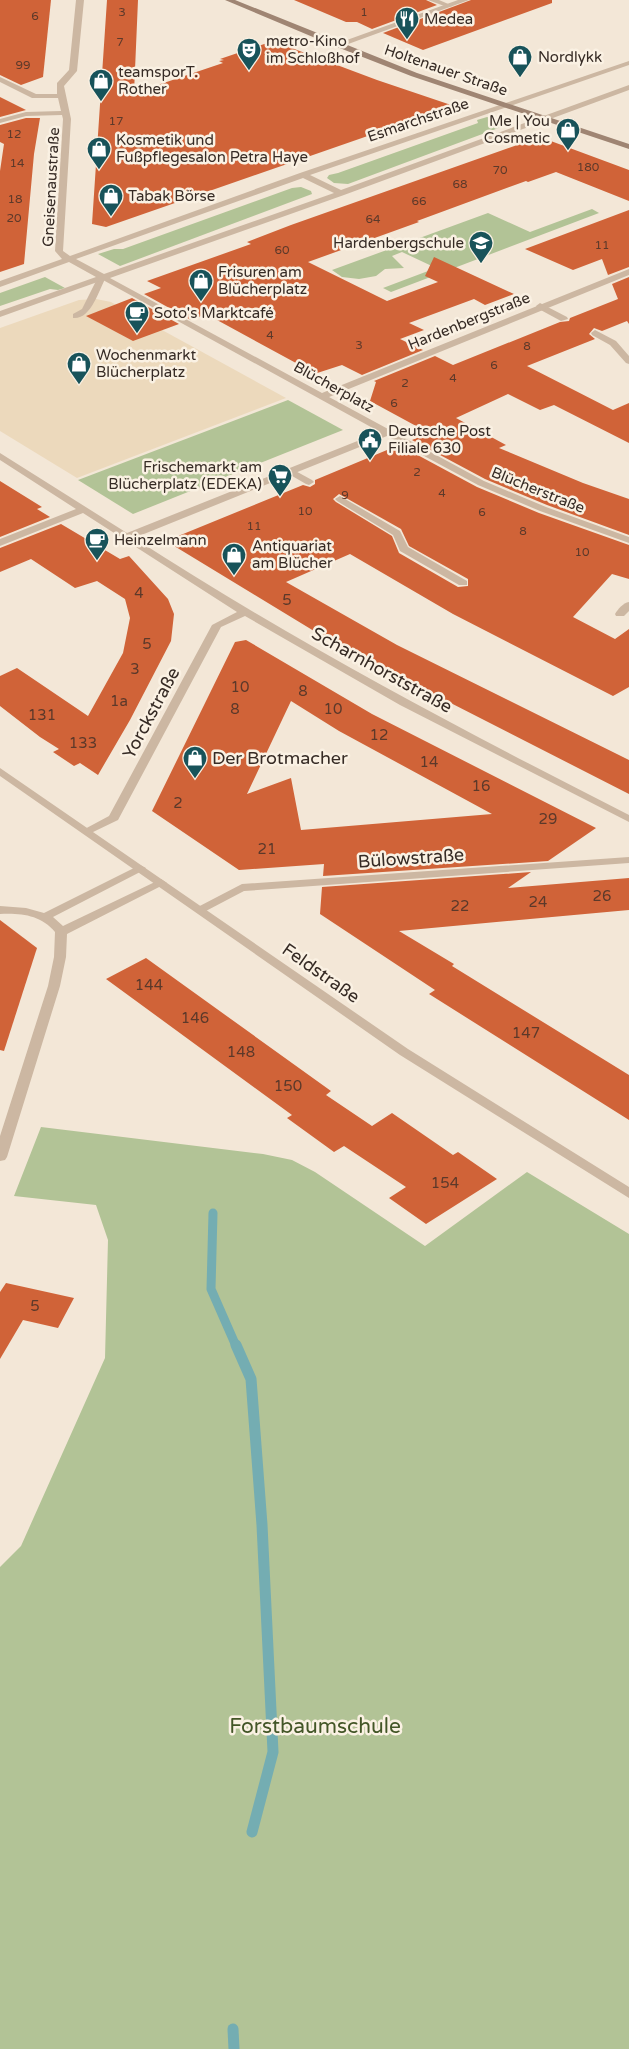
<svg xmlns="http://www.w3.org/2000/svg" width="629" height="2049" font-family="'Varela Round',sans-serif">
<style>
.green{fill:#b2c396}
.plaza{fill:#ecd9bc}
.lines{fill:none;stroke-linecap:round;stroke-linejoin:round}
.stream-far1{stroke:#74adb2;stroke-width:9}
.stream{stroke:#74adb2;stroke-width:11}
.building{fill:#d06338;fill-rule:evenodd}
.service{fill:#ccb7a2;fill-rule:evenodd}
.minor{fill:#ccb7a2;fill-rule:evenodd}
.tertiary{fill:#ccb7a2;fill-rule:evenodd}
.secondary{fill:#9f8573;fill-rule:evenodd}
.labels{text-anchor:middle;dominant-baseline:central;stroke-width:5;stroke-linejoin:round;paint-order:stroke}
.far-number-label{font-size:12px;fill:#5c392a}
.far-poi-label{font-size:15px;fill:#362b25;stroke:#faf1e3;text-anchor:start}
.far-street-label{font-size:15px;fill:#362b25;stroke:#faf1e3}
.number-label{font-size:15px;fill:#5c392a}
.street-label{font-size:18px;fill:#362b25;stroke:#faf1e3}
.poi-label{font-size:18px;fill:#362b25;stroke:#faf1e3;text-anchor:start}
.near-park-label{font-size:21px;fill:#435627;stroke:#faf1e3}
</style>
<rect width="100%" height="100%" fill="#f3e7d7"/>
<g class="green">
<path d="M487 117 512 123 348 184 334 183 327 178 329 175 338 173 478 123 477 120Z"/>
<path d="M292 188 301 187 311 191 312 194 120 266 98 254 114 249H123Z"/>
<path d="M592 209 599 213 391 292 383 288 436 268 402 252 392 256 404 268 385 269 376 276 359 279 342 277 332 270 488 213 530 232Z"/>
<path d="M45 277 65 288 58 290 50 289 0 306V293Z"/>
<path d="M288 400 343 430 133 514 78 480Z"/>
<path d="M41 1127 263 1154 292 1160 315 1172 425 1246 527 1172 629 1234V2049H0V1567L21 1546 105 1358 108 1240 96 1205 14 1196Z"/>
</g>
<path class="plaza" d="M96 299 111 302 286 398 77 478 0 431V328L79 300Z"/>
<g class="lines">
<path class="stream-far1" d="M213 1213 211 1289 236 1346"/>
<g class="stream">
<path d="M236 1345 251 1379 262 1525 273 1752 252 1832"/>
<path d="M233 2029 234 2049"/>
</g>
</g>
<g class="building">
<path d="M0 0H51L43 77 21 85 0 75Z"/>
<path d="M107 0H138L134 93 223 63 219 61 224 60 220 59 273 41 377 80 454 106 106 227 92 224Z"/>
<path d="M294 0H426L437 5 372 29 357 22H346Z"/>
<path d="M471 0H552V3L423 50 383 33Z"/>
<path d="M0 97 26 110 0 117Z"/>
<path d="M26 118H40L34 154 24 264 0 272V171L4 144 0 142V125Z"/>
<path d="M540 137 629 170V201L556 172 528 182 526 181 417 221 419 222 308 262 387 301 438 282 425 276 434 257 514 294 485 305 474 299 409 323 424 330 400 339 423 350 362 375 342 365 311 375 307 369 206 314 191 320 144 294 161 288 147 281 251 244 247 242 291 225Z"/>
<path d="M629 210V267L608 275 602 259 573 270 525 249Z"/>
<path d="M629 277V324L627 321 602 331 594 328 589 334 595 339 527 366 613 410 629 403V443L554 405 540 410 508 394 456 418 506 445 499 448 583 483 629 499V535L547 505 485 479 412 440 429 433 370 401 376 382 374 381 435 356 453 365 560 322 569 321 570 318 618 299 612 284Z"/>
<path d="M132 298 179 324 133 341 86 316Z"/>
<path d="M399 445 477 487 539 513 629 545V579L612 574 573 617 615 639 629 629V687L613 696 453 614 350 554 286 582 397 645 629 760V794L337 645 166 541 303 485 310 487 315 484V480ZM339 494 401 529 409 546 468 579V586L458 587 399 553 392 536 336 502 333 499Z"/>
<path d="M0 481 42 507 37 509 50 517 0 537Z"/>
<path d="M61 524 120 559 129 556 168 599 174 614 171 641 130 720 98 775 80 763 74 766 53 752 59 749 40 737 0 706V676L17 668 88 716 123 653 130 618 125 599 97 581 75 588 31 559 0 572V548Z"/>
<path d="M246 640 372 714 596 828 548 861 323 876 324 864 239 870 152 811 235 642ZM291 701 339 731 492 814 301 830 291 778 247 794Z"/>
<path d="M531 872 508 888 629 878V910L399 931 454 964 452 966 629 1075V1120L429 994 435 990 320 914 322 887Z"/>
<path d="M0 920 37 948 4 1051 0 1050Z"/>
<path d="M146 958 331 1091 326 1095 372 1126 392 1113 453 1155 458 1152 497 1179 426 1224 389 1198 406 1187 344 1146 334 1152 287 1118 292 1115 106 979Z"/>
<path d="M6 1283 74 1298 58 1328 23 1320 0 1359V1292Z"/>
</g>
<g class="lines">
<g class="service">
<path d="M428 0H439L453 6 447 7Z"/>
<path d="M99 275 106 277C99 290 91 320 73 318V314L82 309Z"/>
<path d="M540 303 567 317 568 319 561 321 537 308 536 306Z"/>
<path d="M595 330 616 341 629 356V364L626 363 610 345 592 335 591 333Z"/>
<path d="M290 468 312 480 314 482 309 485 306 484 287 473V469Z"/>
<path d="M340 496 400 531 408 547 467 581V585H459L400 551 393 535 337 501 335 499Z"/>
<path d="M629 602V611L624 616H616L615 614C618 609 623 603 629 602Z"/>
</g>
<g class="minor">
<path d="M76 0H84L77 71 64 86 71 119 63 251 70 256 300 173 629 61V65L310 175 341 190 629 85V90L344 195 110 278 322 393 629 269V275L329 397 484 481 546 507 629 537V543L540 511 478 485 387 436 134 538C293 641 460 729 629 815V822L400 705 245 616 221 627 118 820 91 833H83L81 831 109 816 212 625 237 612 83 513 0 546V539L76 509 0 460V453L127 533 380 432 103 280 0 317V311L96 277 69 262 0 287V281L62 259 55 251 63 119 62 115 26 116 0 123V119L26 112 61 111 58 98H32L0 82V77L36 94H57V83L69 70ZM303 178 334 193 104 274 76 259Z"/>
<path d="M458 0H469L340 47 333 45Z"/>
<path d="M629 857V863L244 891 204 912H196L194 909 242 884Z"/>
<path d="M140 865 146 868 144 870 53 917 63 926 157 881 161 879 167 883 67 934 66 957 60 986 7 1157 5 1160 0 1161V1136L48 986 54 957 55 932C41 915 21 913 0 914V906L26 908 44 913Z"/>
</g>
<path class="tertiary" d="M0 768 408 1049 629 1187V1198L400 1055 0 776Z"/>
<path class="secondary" d="M225 0H235L417 73 608 137 629 144V149L411 76 332 45Z"/>
</g>
<defs>
<symbol id="restaurant-pin" viewBox="-11 -11 22 30"><path d="M0 17L-7.5 6A9.5 9.5 0 1 1 7.5 6Z" fill="#18535a" stroke="#faf1e3"/><path d="M-5-6h1v4h1v-4h1v4h1v-4h1v5L-1.5 .5V6h-2V.5L-5-1ZM5-6V6H3V1.5H1.5Q1.5-4 5-6Z" fill="#fff"/></symbol>
<symbol id="theatre-pin" viewBox="-11 -11 22 30"><path d="M0 17L-7.5 6A9.5 9.5 0 1 1 7.5 6Z" fill="#18535a" stroke="#faf1e3"/><path d="M-5-5.5Q0-4 5-5.5V0Q5 5 0 6Q-5 5-5 0ZM-3.3-2.5H-1v1.5H-3.3ZM1-2.5H3.3v1.5H1ZM-2.8 1Q0 5.5 2.8 1Z" fill="#fff"/></symbol>
<symbol id="shop-pin" viewBox="-11 -11 22 30"><path d="M0 17L-7.5 6A9.5 9.5 0 1 1 7.5 6Z" fill="#18535a" stroke="#faf1e3"/><path d="M-5-2.5h2.3a2.7 3.5 0 0 1 5.4 0H5L5.5 6h-11ZM-1.5-2.5h3a1.5 2.3 0 0 0-3 0Z" fill="#fff"/></symbol>
<symbol id="school-pin" viewBox="-11 -11 22 30"><path d="M0 17L-7.5 6A9.5 9.5 0 1 1 7.5 6Z" fill="#18535a" stroke="#faf1e3"/><path d="M0-5L7-2L0 1L-7-2ZM-4 1L0 2.5L4 1V4Q0 6-4 4Z" fill="#fff"/></symbol>
<symbol id="cafe-pin" viewBox="-11 -11 22 30"><path d="M0 17L-7.5 6A9.5 9.5 0 1 1 7.5 6Z" fill="#18535a" stroke="#faf1e3"/><path d="M-5.5-4.5H6V0H3Q3 3.5 0 3.5H-2.5Q-5.5 3.5-5.5 0ZM3-3.2v2h1.7v-2ZM-6 4.5H4V6H-6Z" fill="#fff"/></symbol>
<symbol id="civic-pin" viewBox="-11 -11 22 30"><path d="M0 17L-7.5 6A9.5 9.5 0 1 1 7.5 6Z" fill="#18535a" stroke="#faf1e3"/><path d="M-.6-6.5H3V-4.5H.6V-3L4-1V1h2V6H-6V1h2V-1L-.6-3ZM-1.2 2.5V6h2.4V2.5Z" fill="#fff"/></symbol>
<symbol id="supermarket-pin" viewBox="-11 -11 22 30"><path d="M0 17L-7.5 6A9.5 9.5 0 1 1 7.5 6Z" fill="#18535a" stroke="#faf1e3"/><path d="M-6-5.5h2.5l.6 2H6L4.5 2H-2.5L-4.4-4H-6ZM-1.5 3.2a1.3 1.3 0 1 0 .1 0ZM3 3.2a1.3 1.3 0 1 0 .1 0Z" fill="#fff"/></symbol>
</defs>
<g fill-rule="evenodd">
<use href="#restaurant-pin" x="393" y="5" width="28" height="38"/>
<use href="#theatre-pin" x="235" y="36" width="28" height="38"/>
<use href="#shop-pin" x="506" y="43" width="28" height="38"/>
<use href="#shop-pin" x="87" y="67" width="28" height="38"/>
<use href="#shop-pin" x="554" y="116" width="28" height="38"/>
<use href="#shop-pin" x="85" y="135" width="28" height="38"/>
<use href="#shop-pin" x="97" y="182" width="28" height="38"/>
<use href="#school-pin" x="467" y="229" width="28" height="38"/>
<use href="#shop-pin" x="187" y="267" width="28" height="38"/>
<use href="#cafe-pin" x="123" y="299" width="28" height="38"/>
<use href="#shop-pin" x="65" y="350" width="28" height="38"/>
<use href="#civic-pin" x="356" y="426" width="28" height="38"/>
<use href="#supermarket-pin" x="266" y="462" width="28" height="38"/>
<use href="#cafe-pin" x="83" y="526" width="28" height="38"/>
<use href="#shop-pin" x="220" y="541" width="28" height="38"/>
<use href="#shop-pin" x="181" y="744" width="28" height="38"/>
</g>
<g class="labels">
<g class="far-number-label">
<text x="122" y="12">3</text>
<text x="364" y="12">1</text>
<text x="35" y="16">6</text>
<text x="120" y="42">7</text>
<text x="23" y="65">99</text>
<text x="116" y="121">17</text>
<text x="14" y="134">12</text>
<text x="17" y="163">14</text>
<text x="588" y="167">180</text>
<text x="500" y="170">70</text>
<text x="460" y="184">68</text>
<text x="15" y="199">18</text>
<text x="419" y="201">66</text>
<text x="14" y="218">20</text>
<text x="373" y="219">64</text>
<text x="602" y="245">11</text>
<text x="282" y="250">60</text>
<text x="270" y="335">4</text>
<text x="359" y="345">3</text>
<text x="527" y="346">8</text>
<text x="494" y="365">6</text>
<text x="453" y="378">4</text>
<text x="405" y="383">2</text>
<text x="394" y="403">6</text>
<text x="417" y="472">2</text>
<text x="442" y="493">4</text>
<text x="345" y="495">9</text>
<text x="305" y="511">10</text>
<text x="482" y="512">6</text>
<text x="254" y="526">11</text>
<text x="523" y="531">8</text>
<text x="582" y="552">10</text>
</g>
<g class="far-poi-label">
<text x="424" y="19">Medea</text>
<text x="266" y="41">metro-Kino<tspan x="266" dy="17">im Schloßhof</tspan></text>
<text x="538" y="57">Nordlykk</text>
<text x="118" y="72">teamsporT.<tspan x="118" dy="17">Rother</tspan></text>
<text x="550" y="121" text-anchor="end">Me | You<tspan x="550" dy="17">Cosmetic</tspan></text>
<text x="116" y="140">Kosmetik und<tspan x="116" dy="17">Fußpflegesalon Petra Haye</tspan></text>
<text x="128" y="196">Tabak Börse</text>
<text x="464" y="243" text-anchor="end">Hardenbergschule</text>
<text x="218" y="272">Frisuren am<tspan x="218" dy="17">Blücherplatz</tspan></text>
<text x="154" y="313">Soto's Marktcafé</text>
<text x="96" y="355">Wochenmarkt<tspan x="96" dy="17">Blücherplatz</tspan></text>
<text x="388" y="431">Deutsche Post<tspan x="388" dy="17">Filiale 630</tspan></text>
<text x="262" y="467" text-anchor="end">Frischemarkt am<tspan x="262" dy="17">Blücherplatz (EDEKA)</tspan></text>
<text x="114" y="540">Heinzelmann</text>
<text x="252" y="546">Antiquariat<tspan x="252" dy="17">am Blücher</tspan></text>
</g>
<g class="far-street-label">
<text transform="translate(446 70) rotate(19)">Holtenauer Straße</text>
<text transform="translate(418 120) rotate(-19)">Esmarchstraße</text>
<text transform="translate(51 187) rotate(-87)">Gneisenaustraße</text>
<text transform="translate(469 321) rotate(-22)">Hardenbergstraße</text>
<text transform="translate(334 387) rotate(29)">Blücherplatz</text>
<text transform="translate(538 490) rotate(22)">Blücherstraße</text>
</g>
<g class="number-label">
<text x="139" y="593">4</text>
<text x="287" y="600">5</text>
<text x="147" y="644">5</text>
<text x="135" y="669">3</text>
<text x="240" y="687">10</text>
<text x="303" y="691">8</text>
<text x="119" y="701">1a</text>
<text x="235" y="709">8</text>
<text x="333" y="709">10</text>
<text x="42" y="715">131</text>
<text x="379" y="735">12</text>
<text x="83" y="743">133</text>
<text x="429" y="762">14</text>
<text x="481" y="786">16</text>
<text x="178" y="803">2</text>
<text x="548" y="819">29</text>
<text x="267" y="849">21</text>
<text x="602" y="896">26</text>
<text x="538" y="902">24</text>
<text x="460" y="906">22</text>
<text x="149" y="985">144</text>
<text x="195" y="1018">146</text>
<text x="526" y="1033">147</text>
<text x="241" y="1052">148</text>
<text x="288" y="1086">150</text>
<text x="445" y="1183">154</text>
<text x="35" y="1306">5</text>
</g>
<g class="street-label">
<text transform="translate(382 670) rotate(29)">Scharnhorststraße</text>
<text transform="translate(151 713) rotate(-62)">Yorckstraße</text>
<text transform="translate(411 858) rotate(-4)">Bülowstraße</text>
<text transform="translate(321 973) rotate(35)">Feldstraße</text>
</g>
<g class="poi-label">
<text x="212" y="758">Der Brotmacher</text>
</g>
<g class="near-park-label">
<text x="315" y="1726">Forstbaumschule</text>
</g>
</g>
</svg>
